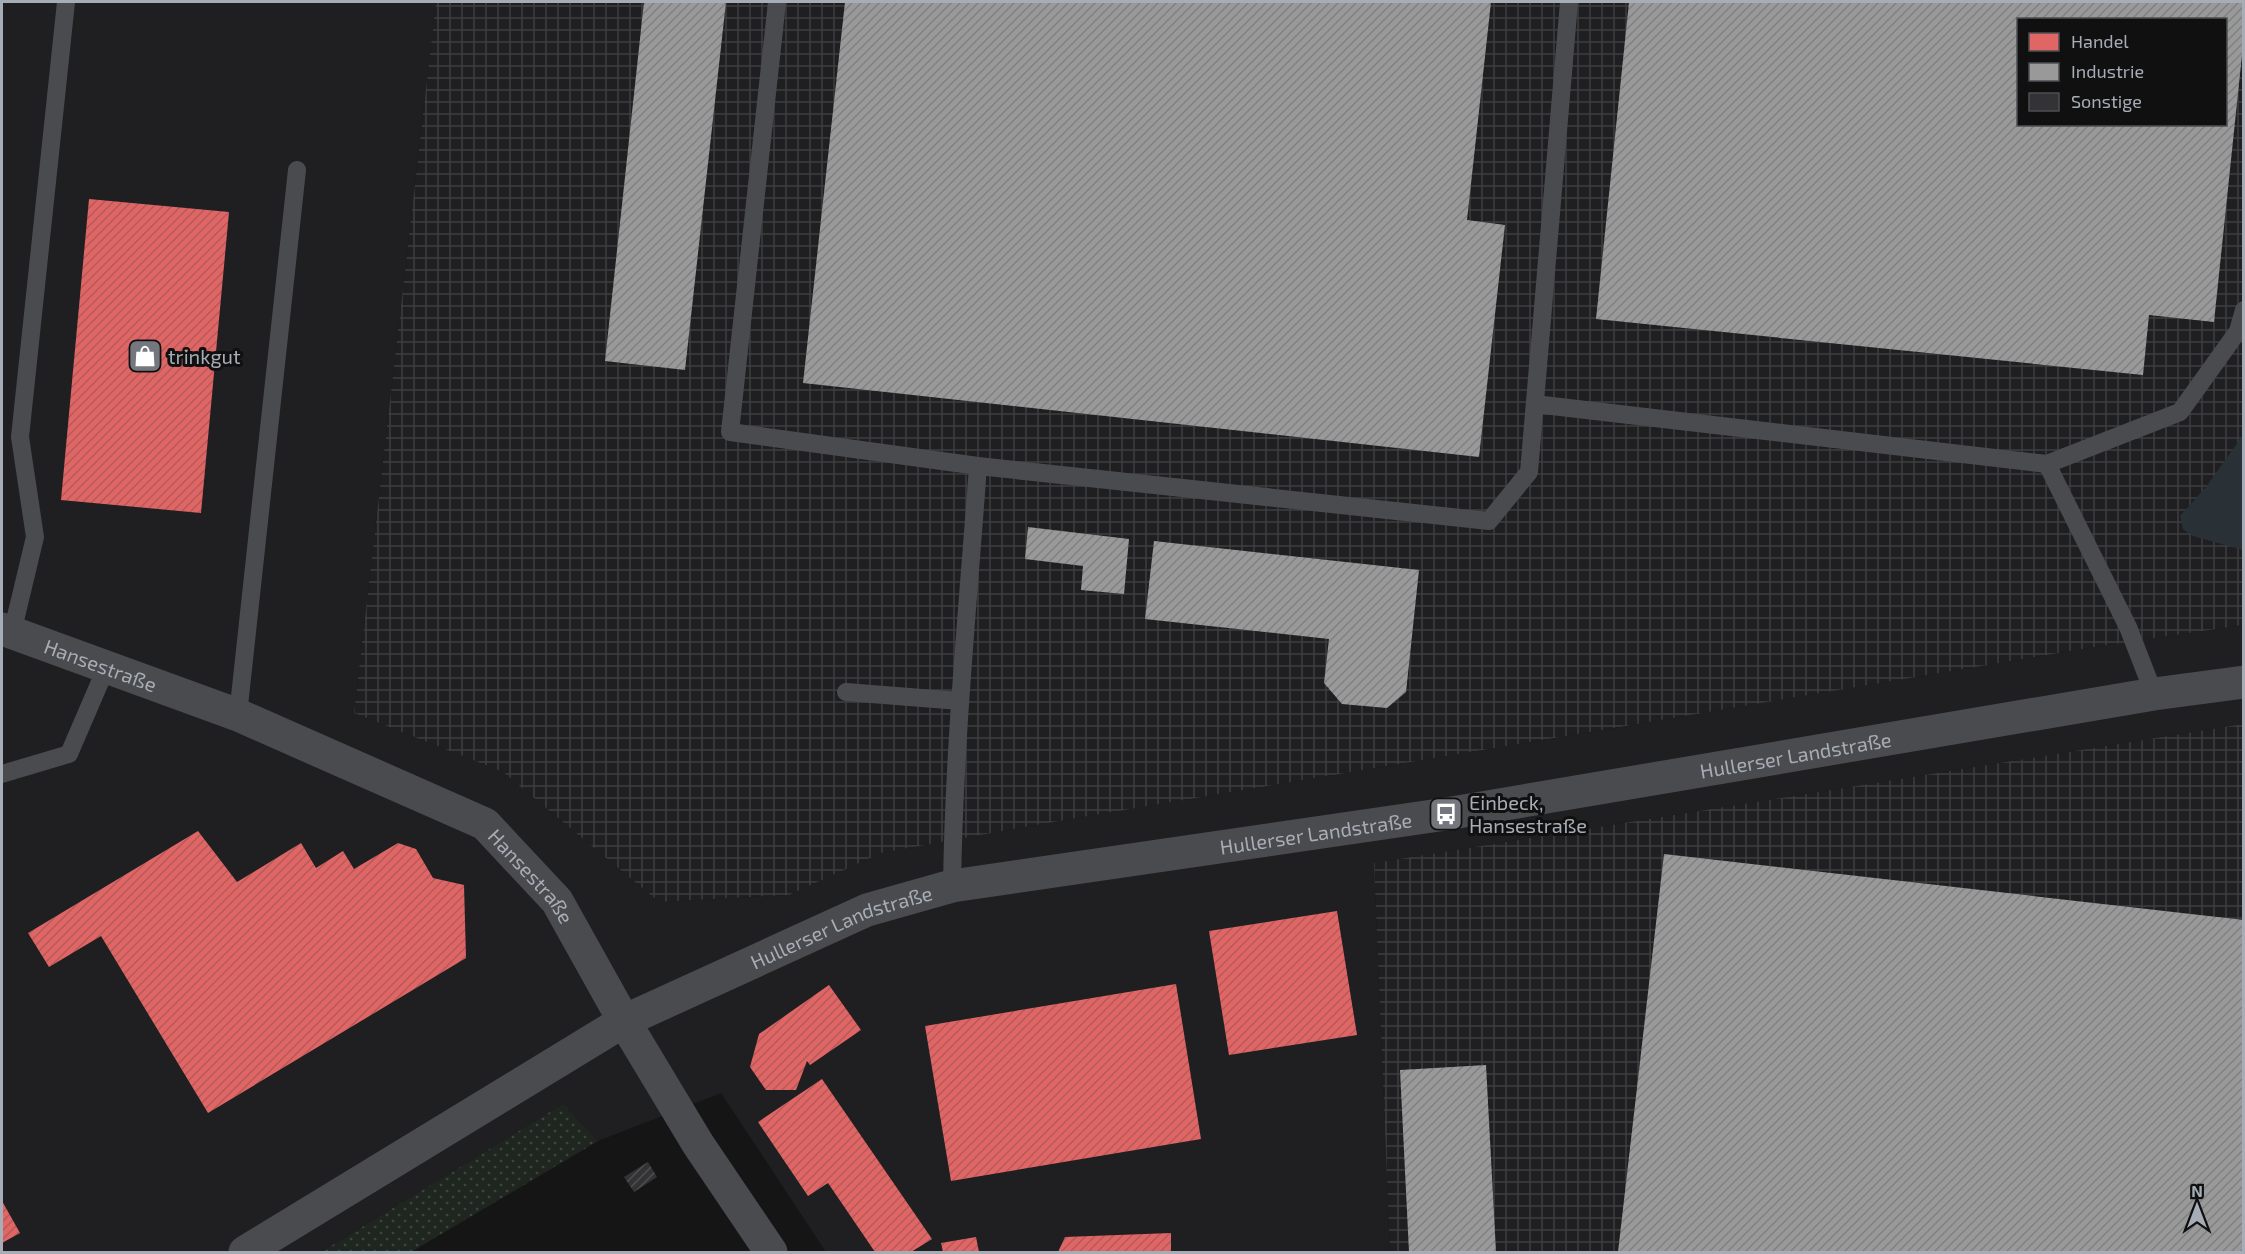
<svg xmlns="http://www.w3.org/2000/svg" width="2245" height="1254" font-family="'Exo 2',sans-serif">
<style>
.built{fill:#1f1f21}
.industrial{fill:url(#industrial-grid);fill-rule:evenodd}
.park{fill:url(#park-dots)}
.water{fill:#293137}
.shops{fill:url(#shops-hatch)}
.industry{fill:url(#industry-hatch);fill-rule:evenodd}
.building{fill:url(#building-hatch)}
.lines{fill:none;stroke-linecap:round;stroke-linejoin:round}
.service{stroke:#4a4b4e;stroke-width:18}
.minor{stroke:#4a4b4e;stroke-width:33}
.tertiary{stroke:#4a4b4e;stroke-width:33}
.labels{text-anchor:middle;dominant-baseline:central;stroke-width:6;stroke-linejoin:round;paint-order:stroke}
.poi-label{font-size:20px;fill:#a7adb6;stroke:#101011;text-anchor:start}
.street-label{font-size:20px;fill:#a7adb6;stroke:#101011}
</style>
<defs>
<pattern id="industrial-grid" width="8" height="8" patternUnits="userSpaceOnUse" patternTransform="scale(1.5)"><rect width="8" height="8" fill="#1f1f21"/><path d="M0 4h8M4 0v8" fill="none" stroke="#3d3d3f"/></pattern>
<pattern id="park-dots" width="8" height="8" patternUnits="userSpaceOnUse" patternTransform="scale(1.5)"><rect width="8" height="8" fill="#1f261f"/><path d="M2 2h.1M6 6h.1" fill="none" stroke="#3d433d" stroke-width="1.8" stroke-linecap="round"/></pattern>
<pattern id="shops-hatch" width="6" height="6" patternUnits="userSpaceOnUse" patternTransform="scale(1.5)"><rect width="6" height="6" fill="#e06666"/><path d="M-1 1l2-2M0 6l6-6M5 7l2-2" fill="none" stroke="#b45a5a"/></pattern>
<pattern id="industry-hatch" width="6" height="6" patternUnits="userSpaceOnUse" patternTransform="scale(1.5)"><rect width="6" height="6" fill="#999"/><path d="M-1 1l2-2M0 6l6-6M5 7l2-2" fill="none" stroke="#7f8080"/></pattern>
<pattern id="building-hatch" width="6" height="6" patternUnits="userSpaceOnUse" patternTransform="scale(1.5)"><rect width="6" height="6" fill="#333335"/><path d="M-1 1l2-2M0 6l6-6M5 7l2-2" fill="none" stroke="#4e4e50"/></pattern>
</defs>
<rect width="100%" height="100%" fill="#151515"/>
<path class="built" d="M2 2H436L354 713 503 772 659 902 789 895 881 853 1036 825 2095 647 2243 625V724L1374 863 1390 1252H826L721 1093 598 1141 563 1104 321 1252H2Z"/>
<g class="industrial">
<path d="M436 2H2243V625L2095 647 1036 825 881 853 789 895 659 902 503 772 354 713ZM2018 20H2226V124H2018Z"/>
<path d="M2243 724V1252H1390L1374 863Z"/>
</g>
<path class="park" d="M563 1104 598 1141 411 1252H321Z"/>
<path class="water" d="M2243 435V550L2193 536 2183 529 2180 516 2206 487Z"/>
<g class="shops">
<path d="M89 199 229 212 201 513 61 500Z"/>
<path d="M198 831 237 882 301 843 316 868 343 851 354 869 398 843 416 849 433 878 464 885 466 958 208 1113 101 936 49 967 28 933Z"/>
<path d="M1337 911 1357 1035 1229 1055 1209 931Z"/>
<path d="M1176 984 1201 1139 951 1181 925 1026Z"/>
<path d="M829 985 861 1030 810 1065 807 1061 796 1090H766L750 1067 759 1034Z"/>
<path d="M822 1079 932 1239 911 1252H875L828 1183 808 1196 758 1122Z"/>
<path d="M2 1201 20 1233 2 1243Z"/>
<path d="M1171 1233V1252H1058L1065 1237Z"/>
<path d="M976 1237 979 1252H943L941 1243Z"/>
</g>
<g class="industry">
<path d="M644 2H726L685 370 605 361Z"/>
<path d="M845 2H1491L1467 220 1505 225 1479 457 803 383Z"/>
<path d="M1629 2H2244V36L2214 322 2149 315 2143 375 1596 319ZM2018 20H2226V124H2018Z"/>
<path d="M1028 527 1129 539 1124 594 1081 590 1083 566 1025 559Z"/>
<path d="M1154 541 1419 570 1406 692 1387 708 1342 704 1324 683 1329 639 1145 619Z"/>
<path d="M1664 854 2244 920V1252H1618Z"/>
<path d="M1486 1065 1496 1252H1409L1400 1070Z"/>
</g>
<path class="building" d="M648 1162 657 1177 634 1192 624 1177Z"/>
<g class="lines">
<g class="service">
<path d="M777 2 730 432 978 466 1489 521 1529 472 1569 2"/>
<path d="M1535 404 2047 464 2180 412 2238 331 2244 310"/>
<path d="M2047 464 2128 627 2154 694"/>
<path d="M12 633 35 537 20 437 66 2"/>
<path d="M846 692 960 701"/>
<path d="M238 715 297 170"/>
<path d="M2 774 69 754 106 668"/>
<path d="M952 886C954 745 968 605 978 466"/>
</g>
<path class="minor" d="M624 1021 698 1144 771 1252"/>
<g class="tertiary">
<path id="s1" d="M2 629 238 715 485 824 557 901 624 1021"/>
<path id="s2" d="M245 1252 624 1021 867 910 952 886 1446 814 2154 694 2244 682"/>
</g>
</g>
<defs>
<symbol id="shop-square" viewBox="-11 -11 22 22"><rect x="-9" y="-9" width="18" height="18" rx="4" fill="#74787e" stroke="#101011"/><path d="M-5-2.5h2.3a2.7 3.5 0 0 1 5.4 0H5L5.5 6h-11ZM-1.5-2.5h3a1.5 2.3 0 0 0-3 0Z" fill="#fff"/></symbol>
<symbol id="bus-square" viewBox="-11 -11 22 22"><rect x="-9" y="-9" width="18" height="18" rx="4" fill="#74787e" stroke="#101011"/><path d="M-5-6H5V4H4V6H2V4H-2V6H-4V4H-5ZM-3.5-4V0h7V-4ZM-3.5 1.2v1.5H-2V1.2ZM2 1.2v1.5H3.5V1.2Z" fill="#fff"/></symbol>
</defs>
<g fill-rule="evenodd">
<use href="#shop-square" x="126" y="337" width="38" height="38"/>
<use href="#bus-square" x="1427" y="795" width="38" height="38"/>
</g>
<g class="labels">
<g class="poi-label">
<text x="168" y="356">trinkgut</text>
<text x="1469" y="802">Einbeck,<tspan x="1469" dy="23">Hansestraße</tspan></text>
</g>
<g class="street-label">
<text stroke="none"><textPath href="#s1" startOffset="105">Hansestraße</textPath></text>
<text stroke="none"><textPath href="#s2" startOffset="1653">Hullerser Landstraße</textPath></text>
<text stroke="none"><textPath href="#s2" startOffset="1167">Hullerser Landstraße</textPath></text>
<text stroke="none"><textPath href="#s1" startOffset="591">Hansestraße</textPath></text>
<text stroke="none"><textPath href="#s2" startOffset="681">Hullerser Landstraße</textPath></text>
</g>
</g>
<rect width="2245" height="1254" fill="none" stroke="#a7adb6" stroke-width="6"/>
<rect x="2017" y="18" width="210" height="108" fill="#101011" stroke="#4c4f53" stroke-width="1.5"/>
<rect x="2029" y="33" width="30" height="18" fill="#e06666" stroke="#4c4f53" stroke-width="1.5"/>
<text x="2071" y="48" font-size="18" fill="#a7adb6">Handel</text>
<rect x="2029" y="63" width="30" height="18" fill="#999999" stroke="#4c4f53" stroke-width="1.5"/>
<text x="2071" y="78" font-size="18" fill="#a7adb6">Industrie</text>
<rect x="2029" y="93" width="30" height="18" fill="#333335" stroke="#4c4f53" stroke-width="1.5"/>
<text x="2071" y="108" font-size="18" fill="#a7adb6">Sonstige</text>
<g transform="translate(2197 1206)" stroke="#101011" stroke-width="4.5" paint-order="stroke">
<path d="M0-4.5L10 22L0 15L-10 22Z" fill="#a7adb6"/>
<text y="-9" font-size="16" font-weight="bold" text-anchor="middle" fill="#a7adb6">N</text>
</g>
</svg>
